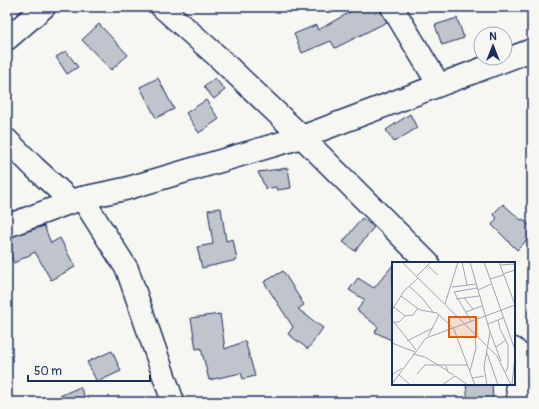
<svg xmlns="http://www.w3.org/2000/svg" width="539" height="409" font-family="Pangolin,sans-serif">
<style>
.building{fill:#c0c4cd;stroke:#1b2f5e}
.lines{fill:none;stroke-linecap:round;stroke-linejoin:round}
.minor-casing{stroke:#1b2f5e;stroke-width:25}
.major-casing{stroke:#1b2f5e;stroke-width:25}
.minor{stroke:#f6f6f2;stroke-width:22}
.major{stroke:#f6f6f2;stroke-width:22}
.inset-road{fill:none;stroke:#9ea6b7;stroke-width:1}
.view{fill:#e8590c;fill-opacity:0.15;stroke:#e8590c;stroke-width:2}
.inset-edge{fill:none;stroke:#1b2f5e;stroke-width:2}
</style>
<rect width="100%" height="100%" fill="#f6f6f2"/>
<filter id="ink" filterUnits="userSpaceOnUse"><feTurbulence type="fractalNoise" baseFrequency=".025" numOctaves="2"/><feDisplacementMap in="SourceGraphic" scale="8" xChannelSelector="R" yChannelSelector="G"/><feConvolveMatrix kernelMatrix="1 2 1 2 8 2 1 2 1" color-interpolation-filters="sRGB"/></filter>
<g filter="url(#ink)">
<g class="building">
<path d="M359 7H380L381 13 387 22 335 48 331 41 302 53 294 34 316 25 318 30Z"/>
<path d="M457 18 464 38 442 45 435 25Z"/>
<path d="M99 24 128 55 111 70 82 40Z"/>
<path d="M66 51 78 67 67 74 56 57Z"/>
<path d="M158 78 174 109 156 118 140 87Z"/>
<path d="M215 78 225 90 214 99 204 87Z"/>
<path d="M206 100 219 119 199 133 186 113Z"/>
<path d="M410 114 417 128 394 142 386 130Z"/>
<path d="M288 168 291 188 277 190 276 187 266 189 258 172Z"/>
<path d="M503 204 521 220 523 219 532 228V235L517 250 492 225 497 218 493 214Z"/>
<path d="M221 208 226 241 233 239 237 260 202 268 197 247 213 244 208 210Z"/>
<path d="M362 218 374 227 355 251 343 242Z"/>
<path d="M44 226 51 243 60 238 75 267 51 280 35 252 14 263 7 249V238Z"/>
<path d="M393 265V341L375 332 378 327 357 310 365 300 349 290 358 278 374 288Z"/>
<path d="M283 271 304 305 298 309 323 328 308 349 288 334 293 327 264 282Z"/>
<path d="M220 314 225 349 245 341 255 376 243 379 241 373 209 380 201 348 196 349 191 318Z"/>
<path d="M112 351 121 371 97 382 87 362Z"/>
<path d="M466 384H492L493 400 468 402Z"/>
<path d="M80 387 87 402H46Z"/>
</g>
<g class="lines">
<defs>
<g id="minor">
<path d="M392 7 439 85"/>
<path d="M7 39 44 7"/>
<path d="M7 140 35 168 72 202"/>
<path d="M82 198 127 269 173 402"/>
<path d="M7 226 82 198 125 189 302 137 532 50"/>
<path d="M514 361 519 402"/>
</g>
<g id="major">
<path d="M162 7 217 56 302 137 428 263"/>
<path d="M514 349 532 367"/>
</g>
</defs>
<use href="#minor" class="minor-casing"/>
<use href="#major" class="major-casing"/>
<use href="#minor" class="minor"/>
<use href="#major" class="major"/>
</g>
</g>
<g transform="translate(392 262)">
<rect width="123" height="123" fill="#f6f6f2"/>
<path class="inset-road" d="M10 0 105 94 119 123M70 0 75 23M78 0 98 70 92 105 95 123M92 0 123 88M107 0 123 43M108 3 123 2M36 4 46 13M111 12 123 8M25 14 39 0M98 17 111 13M17 24 30 36 41 50M60 25 84 22M86 28 99 22M9 34 28 48 45 51 60 65M72 36 81 47M64 37 87 34M53 42 66 0M2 45 13 54 21 53 26 46M0 48 12 29 26 16M74 50 90 44M106 58 108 67 116 83V104L114 110M79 59 62 30 85 26M0 60H7L13 54M2 60 24 88M96 62 111 56M61 65 83 123M98 70 109 99M36 74 47 53M15 79 41 66M0 81 23 90M104 85 114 78M95 91 106 123M21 92 33 95 56 109M54 104 56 110 62 113M78 109 84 86 83 73M6 112 18 123M25 112 33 103H76M0 113 10 106M80 116 92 114M0 122 34 76 123 43M120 122 123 95M50 123 63 114 76 123"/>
<path class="view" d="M57 55H84V75H57Z"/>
<rect width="123" height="123" class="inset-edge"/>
</g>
<rect width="539" height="409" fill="none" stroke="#f6f6f2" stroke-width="24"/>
<rect x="12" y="12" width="515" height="385" fill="none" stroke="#1b2f5e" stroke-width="1.5" filter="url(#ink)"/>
<g transform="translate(493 46)"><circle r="19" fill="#f6f6f2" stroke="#9ea6b7"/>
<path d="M0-3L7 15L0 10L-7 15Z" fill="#1b2f5e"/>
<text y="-6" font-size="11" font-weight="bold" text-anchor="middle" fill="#1b2f5e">N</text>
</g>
<path d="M28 375v6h122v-6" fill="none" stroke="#1b2f5e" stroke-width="2"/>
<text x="34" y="375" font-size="12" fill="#1b2f5e" stroke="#f6f6f2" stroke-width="3" paint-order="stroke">50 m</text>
</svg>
